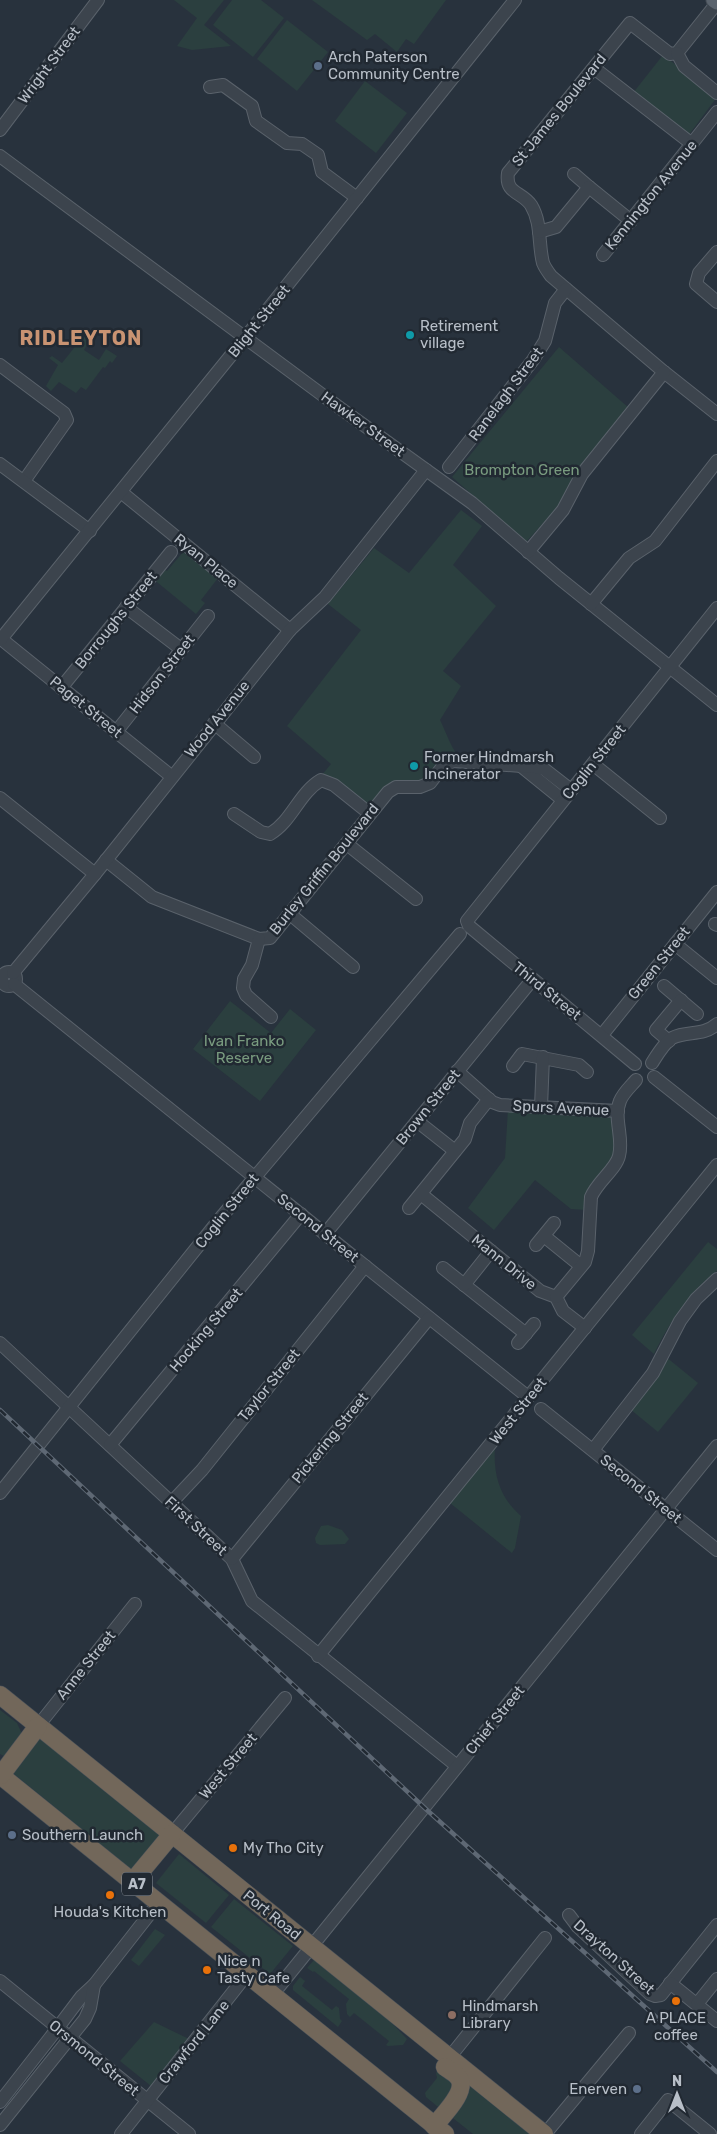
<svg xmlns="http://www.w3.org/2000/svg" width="717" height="2134" font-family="Rubik,sans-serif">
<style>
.green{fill:#2b3f3f}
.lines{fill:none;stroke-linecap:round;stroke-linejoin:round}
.minor-casing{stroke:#5a626b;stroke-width:14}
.major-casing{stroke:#454d56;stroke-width:17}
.highway-casing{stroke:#474f58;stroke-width:19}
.minor{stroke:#3c444d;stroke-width:12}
.major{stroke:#5a636d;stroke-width:15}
.highway{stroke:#72675a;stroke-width:18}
.rail-casing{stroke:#5e6874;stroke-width:4.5}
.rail{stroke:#212932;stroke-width:2.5;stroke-dasharray:8;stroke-linecap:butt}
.service-dot{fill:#5c6f8a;stroke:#212932;stroke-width:2}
.culture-dot{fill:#0f9aa8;stroke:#212932;stroke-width:2}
.food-dot{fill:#e8710a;stroke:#212932;stroke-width:2}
.education-dot{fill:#8d6e63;stroke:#212932;stroke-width:2}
.labels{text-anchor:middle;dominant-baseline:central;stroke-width:5;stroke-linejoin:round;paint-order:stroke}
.shield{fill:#212932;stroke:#8b929b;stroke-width:1}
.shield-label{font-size:14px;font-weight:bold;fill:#b8bfc8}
.poi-label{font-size:15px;fill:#b8bfc8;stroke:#212932;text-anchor:start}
.street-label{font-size:15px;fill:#b8bfc8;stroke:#212932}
.park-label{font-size:15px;fill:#799b7f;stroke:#212932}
.district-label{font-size:20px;font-weight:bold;letter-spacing:1px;fill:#c99372;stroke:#212932}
</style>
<rect width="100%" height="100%" fill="#28323d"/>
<g class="green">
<path d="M174 0H224L204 25 231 46 192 50 177 46 197 18Z"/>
<path d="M232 0H261L284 18 253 57 213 25Z"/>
<path d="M312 0H446L414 44 406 39 397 52 375 34 367 40Z"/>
<path d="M287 20 328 52 297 91 257 59Z"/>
<path d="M663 55 717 97 688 136 633 93Z"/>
<path d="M365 81 407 113 376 153 335 121Z"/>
<path d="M81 335 90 340 84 350 99 360 106 349 117 356 112 363 110 361 105 368 103 367 86 390 81 387 76 393 59 382 51 391 46 386 58 365 49 358 52 356 62 363 78 343 76 342Z"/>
<path d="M559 347 629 408 575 474 558 507 526 542 452 477Z"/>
<path d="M461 510 482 526 453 565 496 606 443 671 461 686 440 720C446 732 450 745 458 756L441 760 426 778 415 783 374 801 363 804 321 776 331 764 287 726 361 630 328 604 374 548 409 573Z"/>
<path d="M184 551 218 578 201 600 205 603 196 614 152 578 161 567 167 571Z"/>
<path d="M230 1001 271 1033 290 1009 316 1030 260 1101 193 1049Z"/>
<path d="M508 1109 612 1118 617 1149 589 1191 587 1210 571 1209 535 1180 494 1230 468 1208 505 1158Z"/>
<path d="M708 1242 717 1249V1271C689 1292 669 1323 654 1354L632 1335Z"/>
<path d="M666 1357 698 1383 658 1432 630 1409Z"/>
<path d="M495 1447C493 1475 500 1498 521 1516L515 1548 512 1553 450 1503Z"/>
<path d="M328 1525 342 1530 349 1539 345 1544 320 1545 316 1543 315 1538 321 1526Z"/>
<path d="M0 1710 17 1723 22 1734 10 1759 0 1754Z"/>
<path d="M41 1738 160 1834 162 1839 136 1869H131L14 1774 13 1768 37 1739Z"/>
<path d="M179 1854 229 1895 206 1923 156 1883Z"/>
<path d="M234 1899 293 1946 270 1974 211 1927Z"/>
<path d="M155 1929 165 1935 139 1966 131 1960Z"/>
<path d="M314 1960 383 2014 407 2039 403 2045 388 2046 386 2045 389 2041 354 2013 350 2017 347 2014 346 2004 349 1999 314 1971 313 1972 307 1968Z"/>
<path d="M300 1977 305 1981 302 1986 332 2010 336 2006 339 2008 340 2019 342 2021 338 2027 293 1990V1986Z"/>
<path d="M154 2022 189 2039 151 2086 120 2061Z"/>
<path d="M440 2067 457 2082 443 2111 426 2097 425 2093 437 2078 436 2073Z"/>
<path d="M466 2079 533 2134H473L449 2115Z"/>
</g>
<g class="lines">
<defs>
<g id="minor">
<path d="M717 3 677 53 670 54 630 23 508 173C505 194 521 191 531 205 542 223 538 244 543 263 545 268 548 272 551 276L664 372 717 414"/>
<path d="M677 53 684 66 717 93"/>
<path d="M594 68 692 144"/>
<path d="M210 87 223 85 252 106 256 121 287 143 302 144 318 155 322 172 357 198"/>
<path d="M0 130 98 0"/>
<path d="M0 156 340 408 472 503 559 578 717 705"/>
<path d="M574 174 589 187"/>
<path d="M539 232 556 227 589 187 631 221"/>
<path d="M717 252 699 273 696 284 717 302"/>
<path d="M603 255 717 112"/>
<path d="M0 365 64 413 67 420 24 481"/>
<path d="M0 464 90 531"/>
<path d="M449 467 533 360 545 341 555 303 566 289"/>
<path d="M121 492 290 630"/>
<path d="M528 552 563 510 582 474 664 372"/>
<path d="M591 604 629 558 655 541 717 461"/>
<path d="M126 607 181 649"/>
<path d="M0 638 171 776"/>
<path d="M1 639 241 343 515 0"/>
<path d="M61 688 171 552"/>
<path d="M214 723 254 757"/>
<path d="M116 732 208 616"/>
<path d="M593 764 660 818"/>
<path d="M521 766 563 800"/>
<path d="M0 798 95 874"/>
<path d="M234 814 261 832 270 834C292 821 299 793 321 780L334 785 369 813"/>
<path d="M347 844 416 899"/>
<path d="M106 860 152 897 259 939 270 938 388 792 396 787H420L430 783 444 765 454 761 535 767 544 769 571 790"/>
<path d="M290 914 353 967"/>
<path d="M715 924 717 925"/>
<path d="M259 939 252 965 244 979 243 988 246 995 271 1017"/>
<path d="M675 944 717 978"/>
<circle cx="9" cy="979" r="7"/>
<path d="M13 973 95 874 290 630 325 597 426 470"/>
<path d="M14 984 528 1397"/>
<path d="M664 986 697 1014"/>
<path d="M602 1035 717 892"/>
<path d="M669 1041 656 1030 681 1000"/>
<path d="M652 1063C657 1055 664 1043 672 1038 688 1030 702 1037 717 1024"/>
<path d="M635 1064 469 926 467 921 717 608"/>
<path d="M513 1066 522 1054 579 1065 587 1072"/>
<path d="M457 1071 492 1102 500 1105 618 1111"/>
<path d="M654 1077 717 1127"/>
<path d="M541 1107 543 1057"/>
<path d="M417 1121 455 1151"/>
<path d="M421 1194 540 1291 556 1297 563 1311 585 1328"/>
<path d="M409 1208 465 1139 470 1123 489 1099"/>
<path d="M325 1234 532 980"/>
<path d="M544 1236 581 1266"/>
<path d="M536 1245 554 1223"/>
<path d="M443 1268 526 1334"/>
<path d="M464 1285 491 1251"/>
<path d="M556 1297 585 1262 588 1251 591 1197C597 1182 616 1169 619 1156 624 1138 613 1118 620 1101 623 1093 631 1086 636 1080"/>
<path d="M0 1343 232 1559 252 1601 457 1766"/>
<path d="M518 1343 534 1324"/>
<path d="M541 1409 717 1550"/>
<path d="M110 1445 301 1214"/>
<path d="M593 1450 653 1373 680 1321 696 1299 717 1279"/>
<path d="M0 1493 223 1215 460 934"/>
<path d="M171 1503 202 1470 365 1266"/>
<path d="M232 1559 429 1318"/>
<path d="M318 1656 717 1165"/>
<path d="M38 1726 135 1604"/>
<path d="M172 1834 285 1698"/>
<path d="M569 1915 578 1927 650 1994 655 1996 661 1995 717 1925"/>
<path d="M0 1981 189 2134"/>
<path d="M670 1983 717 2021"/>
<path d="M273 1994 717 1446"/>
<path d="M697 2004 717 1979"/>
<path d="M449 2058 545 1938"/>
<path d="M0 2102 50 2038 81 1997 94 1985 159 1902"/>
<path d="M0 2125 85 2019 90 2008 94 1985"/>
<path d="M121 2134 248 1973"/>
<path d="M545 2134 629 2033"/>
<path d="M641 2134 668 2100 710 2134"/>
</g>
<path id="major" d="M714 0 717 2"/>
<g id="highway">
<path d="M0 1695 544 2134"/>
<path d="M0 1775 445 2134"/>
<path d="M1 1775 38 1726"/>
<path d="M133 1881 172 1834"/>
<path d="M434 2126C443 2115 469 2090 458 2077 455 2073 449 2070 445 2067"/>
</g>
</defs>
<use href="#minor" class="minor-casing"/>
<use href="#major" class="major-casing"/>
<use href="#highway" class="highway-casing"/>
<use href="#minor" class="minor"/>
<use href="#major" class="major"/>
<use href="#highway" class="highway"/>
<defs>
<path id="rail" d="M0 1410 428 1811 717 2072"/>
</defs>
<use href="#rail" class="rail-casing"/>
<use href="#rail" class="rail"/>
</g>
<g class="service-dot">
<circle cx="318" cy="66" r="5"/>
<circle cx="12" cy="1835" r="5"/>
<circle cx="637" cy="2089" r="5"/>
</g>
<g class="culture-dot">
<circle cx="410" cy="335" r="5"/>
<circle cx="414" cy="766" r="5"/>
</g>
<g class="food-dot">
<circle cx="233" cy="1848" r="5"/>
<circle cx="110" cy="1895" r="5"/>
<circle cx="207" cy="1970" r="5"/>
<circle cx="676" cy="2001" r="5"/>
</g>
<circle class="education-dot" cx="452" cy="2015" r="5"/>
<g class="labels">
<rect class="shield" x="122" y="1872.5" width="30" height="23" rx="4"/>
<g class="shield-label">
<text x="137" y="1884">A7</text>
</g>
<g class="poi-label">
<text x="328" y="57">Arch Paterson<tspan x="328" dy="17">Community Centre</tspan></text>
<text x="420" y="326">Retirement<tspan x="420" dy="17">village</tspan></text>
<text x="424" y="757">Former Hindmarsh<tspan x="424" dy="17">Incinerator</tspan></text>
<text x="22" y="1835">Southern Launch</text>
<text x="243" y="1848">My Tho City</text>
<text x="110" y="1912" text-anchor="middle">Houda's Kitchen</text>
<text x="217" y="1961">Nice n<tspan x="217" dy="17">Tasty Cafe</tspan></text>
<text x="462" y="2006">Hindmarsh<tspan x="462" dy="17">Library</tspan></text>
<text x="676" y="2018" text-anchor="middle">A PLACE<tspan x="676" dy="17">coffee</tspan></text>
<text x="627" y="2089" text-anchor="end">Enerven</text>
</g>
<g class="street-label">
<text transform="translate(49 65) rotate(-53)">Wright Street</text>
<text transform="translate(559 110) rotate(-51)">St James Boulevard</text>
<text transform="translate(651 195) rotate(-51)">Kennington Avenue</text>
<text transform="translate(259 321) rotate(-51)">Blight Street</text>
<text transform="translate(506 394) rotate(-53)">Ranelagh Street</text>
<text transform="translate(363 424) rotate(36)">Hawker Street</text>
<text transform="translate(206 561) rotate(39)">Ryan Place</text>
<text transform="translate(116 620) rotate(-51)">Borroughs Street</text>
<text transform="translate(162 674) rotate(-52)">Hidson Street</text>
<text transform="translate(86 707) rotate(39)">Paget Street</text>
<text transform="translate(217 719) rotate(-51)">Wood Avenue</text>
<text transform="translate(594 762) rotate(-51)">Coglin Street</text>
<text transform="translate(324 869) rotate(-51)">Burley Griffin Boulevard</text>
<text transform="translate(659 963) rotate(-51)">Green Street</text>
<text transform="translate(547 991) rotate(39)">Third Street</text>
<text transform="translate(428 1107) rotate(-51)">Brown Street</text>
<text transform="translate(561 1108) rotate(3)">Spurs Avenue</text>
<text transform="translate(227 1211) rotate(-51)">Coglin Street</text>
<text transform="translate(318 1228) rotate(39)">Second Street</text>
<text transform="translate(504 1262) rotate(39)">Mann Drive</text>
<text transform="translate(206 1330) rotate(-50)">Hocking Street</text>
<text transform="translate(269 1385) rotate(-51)">Taylor Street</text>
<text transform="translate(518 1411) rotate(-51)">West Street</text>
<text transform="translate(330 1438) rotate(-51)">Pickering Street</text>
<text transform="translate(641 1489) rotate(39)">Second Street</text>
<text transform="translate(196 1526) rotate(43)">First Street</text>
<text transform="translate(86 1665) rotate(-51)">Anne Street</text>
<text transform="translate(495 1720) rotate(-51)">Chief Street</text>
<text transform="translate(228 1766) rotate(-50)">West Street</text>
<text transform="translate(272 1915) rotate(39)">Port Road</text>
<text transform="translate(614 1957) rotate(42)">Drayton Street</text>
<text transform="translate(194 2042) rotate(-51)">Crawford Lane</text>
<text transform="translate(94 2058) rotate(39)">Orsmond Street</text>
</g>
<g class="park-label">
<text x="522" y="470">Brompton Green</text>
<text x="244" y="1041">Ivan Franko<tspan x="244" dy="17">Reserve</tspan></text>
</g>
<g class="district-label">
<text x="81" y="338">RIDLEYTON</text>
</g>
</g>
<g transform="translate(677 2094)" stroke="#212932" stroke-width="4" paint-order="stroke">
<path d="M0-4L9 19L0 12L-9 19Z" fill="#b8bfc8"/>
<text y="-8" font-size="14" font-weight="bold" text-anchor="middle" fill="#b8bfc8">N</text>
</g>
</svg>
